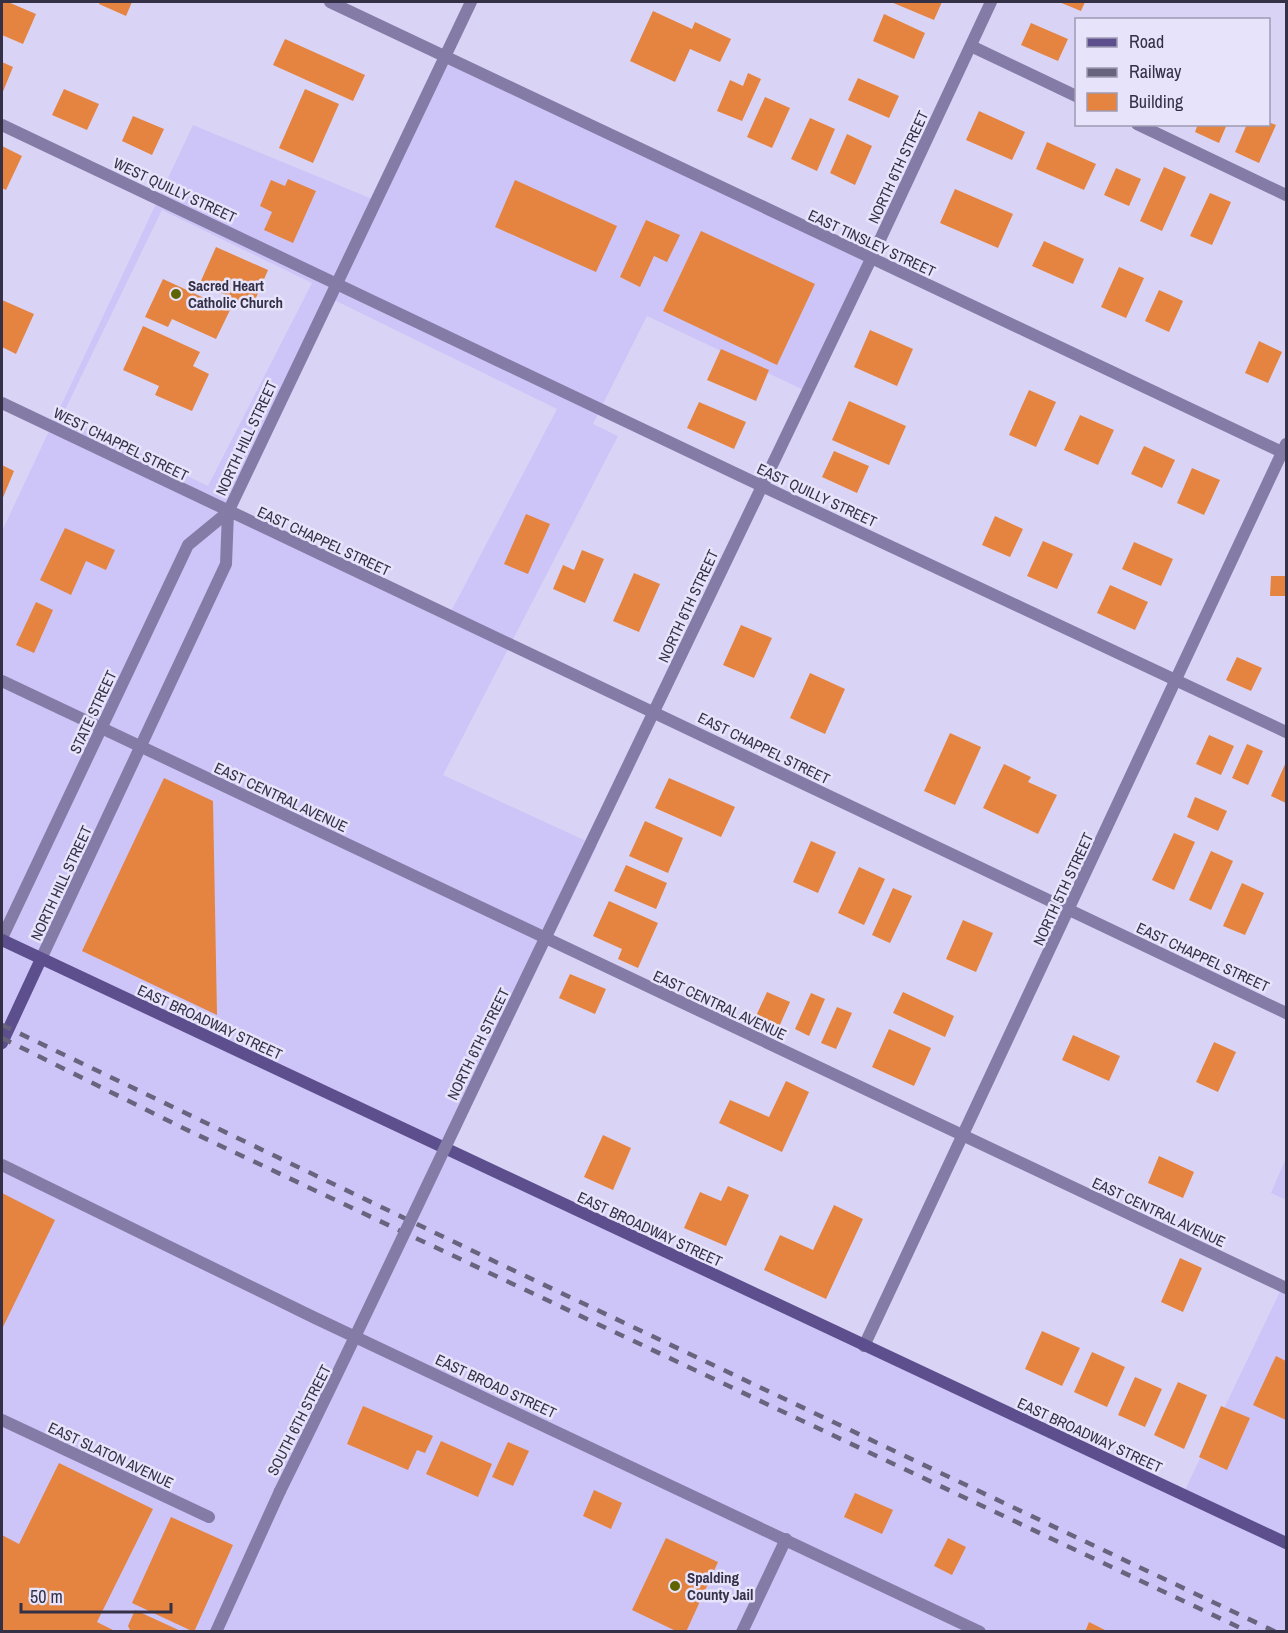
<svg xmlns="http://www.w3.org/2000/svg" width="1288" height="1633" font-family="'Archivo Narrow',sans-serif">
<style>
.built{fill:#cdc5f7;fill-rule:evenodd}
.building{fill:#e58440}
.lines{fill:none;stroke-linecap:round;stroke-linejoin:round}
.minor{stroke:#847ca7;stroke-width:12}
.tertiary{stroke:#847ca7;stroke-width:12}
.secondary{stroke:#5d4f8d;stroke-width:12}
.rail{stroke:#68647e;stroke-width:4.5;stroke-dasharray:10 10;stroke-linecap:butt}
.minor-bridge{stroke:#847ca7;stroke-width:12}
.poi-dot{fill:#5f6300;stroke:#e6e3fa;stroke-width:2}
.labels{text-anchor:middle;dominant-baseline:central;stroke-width:5;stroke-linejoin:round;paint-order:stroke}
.street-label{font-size:15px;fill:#343046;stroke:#e6e3fa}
.poi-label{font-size:15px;font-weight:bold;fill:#343046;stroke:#e6e3fa;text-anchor:start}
</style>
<rect width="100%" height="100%" fill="#d9d4f6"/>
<g class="built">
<path d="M446 62 875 265 812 394 647 316 593 424 618 436 443 775 597 846 449 1151 1182 1496 1286 1279V1631L2 1632V531L193 125 382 203ZM162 210 312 283 208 486 62 416ZM332 299 557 409 446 621 222 509Z"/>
<path d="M1286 1158V1200L1271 1193Z"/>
</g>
<g class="building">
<path d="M2 2H8L36 14 23 44 2 35Z"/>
<path d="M100 2H132L126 16 99 4Z"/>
<path d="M891 2H942L934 20Z"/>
<path d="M1059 2H1085L1081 11Z"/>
<path d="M653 11 692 29 695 22 731 39 720 62 690 49 675 82 630 61Z"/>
<path d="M884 14 925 33 914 59 873 41Z"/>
<path d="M1031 23 1068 39 1058 61 1021 45Z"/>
<path d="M285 39 365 75 353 101 273 65Z"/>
<path d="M2 62 13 67 2 94Z"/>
<path d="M748 73 761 79 742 121 717 111 730 80 743 86Z"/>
<path d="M858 78 899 96 889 118 848 100Z"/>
<path d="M64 89 99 104 87 130 52 115Z"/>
<path d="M305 89 339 104 313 163 279 148Z"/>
<path d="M765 97 790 108 772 148 747 137Z"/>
<path d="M979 111 1025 132 1012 160 966 140Z"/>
<path d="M133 116 164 129 152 155 122 141Z"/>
<path d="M810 118 835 129 817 171 791 159Z"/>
<path d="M1268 122 1276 125 1259 163 1235 152 1247 124H1268Z"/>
<path d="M1198 124H1227L1219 143 1195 132Z"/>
<path d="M847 134 872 146 855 185 830 173Z"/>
<path d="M1047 142 1096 164 1084 190 1036 169Z"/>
<path d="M2 146 22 156 6 190 2 188Z"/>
<path d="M1164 167 1186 177 1162 231 1140 221Z"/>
<path d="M1116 168 1141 179 1129 206 1104 195Z"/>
<path d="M288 179 316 191 293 243 264 230 272 212 260 206 271 180 285 186Z"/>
<path d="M515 180 617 226 596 272 495 227Z"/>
<path d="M955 189 1013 214 998 248 940 223Z"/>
<path d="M1210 193 1231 202 1212 245 1190 236Z"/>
<path d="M646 220 680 235 667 262 654 256 640 287 620 277Z"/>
<path d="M701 231 815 284 777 365 663 311Z"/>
<path d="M1044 241 1084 259 1073 284 1032 266Z"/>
<path d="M216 247 268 270 252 307 200 283Z"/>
<path d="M1119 267 1144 278 1126 318 1101 307Z"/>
<path d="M163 279 230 310 216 339 172 319 168 327 145 317Z"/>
<path d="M1159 290 1183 301 1169 332 1145 321Z"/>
<path d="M2 300 34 314 16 354 2 347Z"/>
<path d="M143 326 200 352 193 366 209 374 192 411 155 395 159 386 123 370Z"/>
<path d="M870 330 913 349 897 386 854 367Z"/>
<path d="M1259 341 1282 352 1268 383 1245 373Z"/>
<path d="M721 349 769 370 756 401 707 380Z"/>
<path d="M1029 390 1056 402 1036 447 1009 435Z"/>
<path d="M849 401 906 426 889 465 832 440Z"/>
<path d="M699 402 746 422 734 449 687 428Z"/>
<path d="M1080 415 1114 430 1098 465 1064 450Z"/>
<path d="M1144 446 1175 460 1162 488 1131 474Z"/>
<path d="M834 451 869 466 857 493 822 477Z"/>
<path d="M2 465 14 471 2 500Z"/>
<path d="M1192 468 1220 480 1204 515 1177 503Z"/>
<path d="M526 514 550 524 528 574 504 564Z"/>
<path d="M995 516 1023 529 1010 557 982 545Z"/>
<path d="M65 528 115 550 106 570 86 561 71 595 40 580Z"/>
<path d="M1043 541 1073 554 1057 589 1027 576Z"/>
<path d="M1134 542 1173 559 1161 586 1122 569Z"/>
<path d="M582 550 604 559 585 603 553 589 563 565 574 570Z"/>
<path d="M634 573 660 584 639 632 613 621Z"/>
<path d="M1271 576H1286V596H1270Z"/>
<path d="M1110 585 1148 602 1135 630 1097 613Z"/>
<path d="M36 602 53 610 34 653 16 645Z"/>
<path d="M741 625 772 638 754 678 723 665Z"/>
<path d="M1237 657 1262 668 1251 691 1226 680Z"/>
<path d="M810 673 845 689 825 734 790 718Z"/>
<path d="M950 733 981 747 955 805 924 791Z"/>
<path d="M1209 735 1234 746 1221 775 1196 764Z"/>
<path d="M1247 744 1263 751 1248 785 1232 778Z"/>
<path d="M1286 762V803L1271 796Z"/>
<path d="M1004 764 1031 777 1028 782 1057 795 1038 834 983 808Z"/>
<path d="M164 778 213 801 217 1015 82 951Z"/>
<path d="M669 778 735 807 721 837 655 808Z"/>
<path d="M1195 797 1227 811 1218 831 1187 817Z"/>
<path d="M645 821 683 838 668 873 629 856Z"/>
<path d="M1174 833 1195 842 1174 890 1152 880Z"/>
<path d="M811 841 836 852 818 893 793 882Z"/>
<path d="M1211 851 1233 861 1211 910 1189 900Z"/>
<path d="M626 865 667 883 656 909 614 891Z"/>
<path d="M859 867 885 879 864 925 838 913Z"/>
<path d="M1242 883 1264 893 1245 935 1223 926Z"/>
<path d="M893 888 912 896 890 943 872 935Z"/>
<path d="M609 901 658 923 638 968 618 959 622 949 593 936Z"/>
<path d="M963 920 993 933 976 972 946 959Z"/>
<path d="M570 974 606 989 595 1014 559 998Z"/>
<path d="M767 992 790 1002 779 1027 756 1016Z"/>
<path d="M903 992 954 1016 945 1037 893 1013Z"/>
<path d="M811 993 825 999 809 1036 795 1029Z"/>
<path d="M837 1007 852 1013 836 1049 821 1043Z"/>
<path d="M889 1029 931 1048 914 1086 872 1067Z"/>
<path d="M1073 1035 1120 1056 1109 1081 1062 1060Z"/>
<path d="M1214 1042 1236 1052 1218 1092 1196 1082Z"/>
<path d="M786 1081 809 1092 782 1152 719 1123 730 1100 769 1117Z"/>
<path d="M603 1135 631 1148 613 1190 584 1177Z"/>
<path d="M1159 1156 1194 1172 1183 1198 1148 1183Z"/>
<path d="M728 1186 749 1195 726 1246 684 1228 700 1192 721 1201Z"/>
<path d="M2 1193 55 1220 2 1329Z"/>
<path d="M834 1205 863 1219 826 1299 764 1270 780 1235 813 1250Z"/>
<path d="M1180 1258 1202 1268 1183 1312 1161 1302Z"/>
<path d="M1042 1331 1080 1348 1062 1386 1025 1369Z"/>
<path d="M1092 1352 1125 1367 1107 1407 1074 1392Z"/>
<path d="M1276 1356 1286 1361V1420L1253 1405Z"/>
<path d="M1135 1377 1162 1389 1145 1427 1118 1415Z"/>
<path d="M1178 1382 1207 1395 1184 1449 1154 1435Z"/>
<path d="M363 1406 433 1436 425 1453 417 1450 408 1470 347 1444Z"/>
<path d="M1221 1406 1250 1418 1227 1470 1199 1457Z"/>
<path d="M441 1441 492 1464 478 1497 426 1474Z"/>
<path d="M508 1442 529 1451 513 1486 492 1477Z"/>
<path d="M59 1463 153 1509 97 1622 117 1632H2V1535L19 1544Z"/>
<path d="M594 1490 622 1503 611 1529 583 1516Z"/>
<path d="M855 1493 893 1510 882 1534 844 1517Z"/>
<path d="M171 1517 233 1545 194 1632 132 1603Z"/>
<path d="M666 1538 718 1562 686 1632H678L632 1610Z"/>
<path d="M948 1538 966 1547 952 1575 934 1566Z"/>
<path d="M135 1610 183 1632H131L128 1626Z"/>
<path d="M1089 1622 1109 1632H1085Z"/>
</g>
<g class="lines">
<g class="minor">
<path d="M330 2 1286 454"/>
<path d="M971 46 1076 96"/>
<path d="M1137 124 1286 195"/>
<path d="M2 125 762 486 1286 732"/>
<path d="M2 403 1286 1013"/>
<path d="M2 681 1286 1288"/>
<path d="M505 1022 871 259 991 2"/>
<path d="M2 1165 313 1317 980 1632"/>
<path d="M864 1346 1286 444"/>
<path d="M2 1420 209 1517"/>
<path d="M216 1632 280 1491"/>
<path d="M742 1632 786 1539"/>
</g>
<g class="tertiary">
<path d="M2 938 188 545 228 512"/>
<path d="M41 959 226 564 228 512 471 2"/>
</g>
<g class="secondary">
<path d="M2 940 1286 1543"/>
<path d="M2 1043 41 959"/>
</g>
<g class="rail">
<path d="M2 1025 498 1263 1276 1632"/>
<path d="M2 1038 183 1128 1249 1632"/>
</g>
<path class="minor-bridge" d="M280 1491C357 1336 430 1178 505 1022"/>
</g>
<g class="poi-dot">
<circle cx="176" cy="294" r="6"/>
<circle cx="675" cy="1586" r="6"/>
</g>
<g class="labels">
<g class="street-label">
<text transform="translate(898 167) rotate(-65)">NORTH 6TH STREET</text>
<text transform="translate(175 190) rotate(25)">WEST QUILLY STREET</text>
<text transform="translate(872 243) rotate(25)">EAST TINSLEY STREET</text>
<text transform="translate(246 438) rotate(-65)">NORTH HILL STREET</text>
<text transform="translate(121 444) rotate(26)">WEST CHAPPEL STREET</text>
<text transform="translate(817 495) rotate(25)">EAST QUILLY STREET</text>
<text transform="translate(324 541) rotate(25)">EAST CHAPPEL STREET</text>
<text transform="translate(688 606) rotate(-65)">NORTH 6TH STREET</text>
<text transform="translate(93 712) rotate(-65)">STATE STREET</text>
<text transform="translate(764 748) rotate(26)">EAST CHAPPEL STREET</text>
<text transform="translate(281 797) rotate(25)">EAST CENTRAL AVENUE</text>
<text transform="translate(61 883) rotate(-65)">NORTH HILL STREET</text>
<text transform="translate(1063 889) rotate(-65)">NORTH 5TH STREET</text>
<text transform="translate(1203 957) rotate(25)">EAST CHAPPEL STREET</text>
<text transform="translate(720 1005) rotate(25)">EAST CENTRAL AVENUE</text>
<text transform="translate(210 1022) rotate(25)">EAST BROADWAY STREET</text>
<text transform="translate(478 1044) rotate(-64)">NORTH 6TH STREET</text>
<text transform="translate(1159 1212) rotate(25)">EAST CENTRAL AVENUE</text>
<text transform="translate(650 1229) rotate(25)">EAST BROADWAY STREET</text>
<text transform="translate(496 1386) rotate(25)">EAST BROAD STREET</text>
<text transform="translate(299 1420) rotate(-63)">SOUTH 6TH STREET</text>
<text transform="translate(1090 1435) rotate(25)">EAST BROADWAY STREET</text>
<text transform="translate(111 1455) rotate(25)">EAST SLATON AVENUE</text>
</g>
<g class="poi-label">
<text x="188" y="285">Sacred Heart<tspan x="188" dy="17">Catholic Church</tspan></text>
<text x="687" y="1577">Spalding<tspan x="687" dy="17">County Jail</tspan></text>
</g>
</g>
<rect width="1288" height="1633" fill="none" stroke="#343046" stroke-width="6"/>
<rect x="1075" y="18" width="195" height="108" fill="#e6e3fa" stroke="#9f9bb2" stroke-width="1.5"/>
<rect x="1087" y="38" width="30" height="9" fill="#5d4f8d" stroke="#9f9bb2" stroke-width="1.5"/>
<text x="1129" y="48" font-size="18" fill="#343046">Road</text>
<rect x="1087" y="68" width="30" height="9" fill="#68647e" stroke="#9f9bb2" stroke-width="1.5"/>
<text x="1129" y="78" font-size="18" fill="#343046">Railway</text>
<rect x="1087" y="93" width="30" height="18" fill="#e58440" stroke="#9f9bb2" stroke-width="1.5"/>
<text x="1129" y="108" font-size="18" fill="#343046">Building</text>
<path d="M21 1603v9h150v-9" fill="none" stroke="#343046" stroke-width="3"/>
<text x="30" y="1603" font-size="18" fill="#343046" stroke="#e6e3fa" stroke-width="4.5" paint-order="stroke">50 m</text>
</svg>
